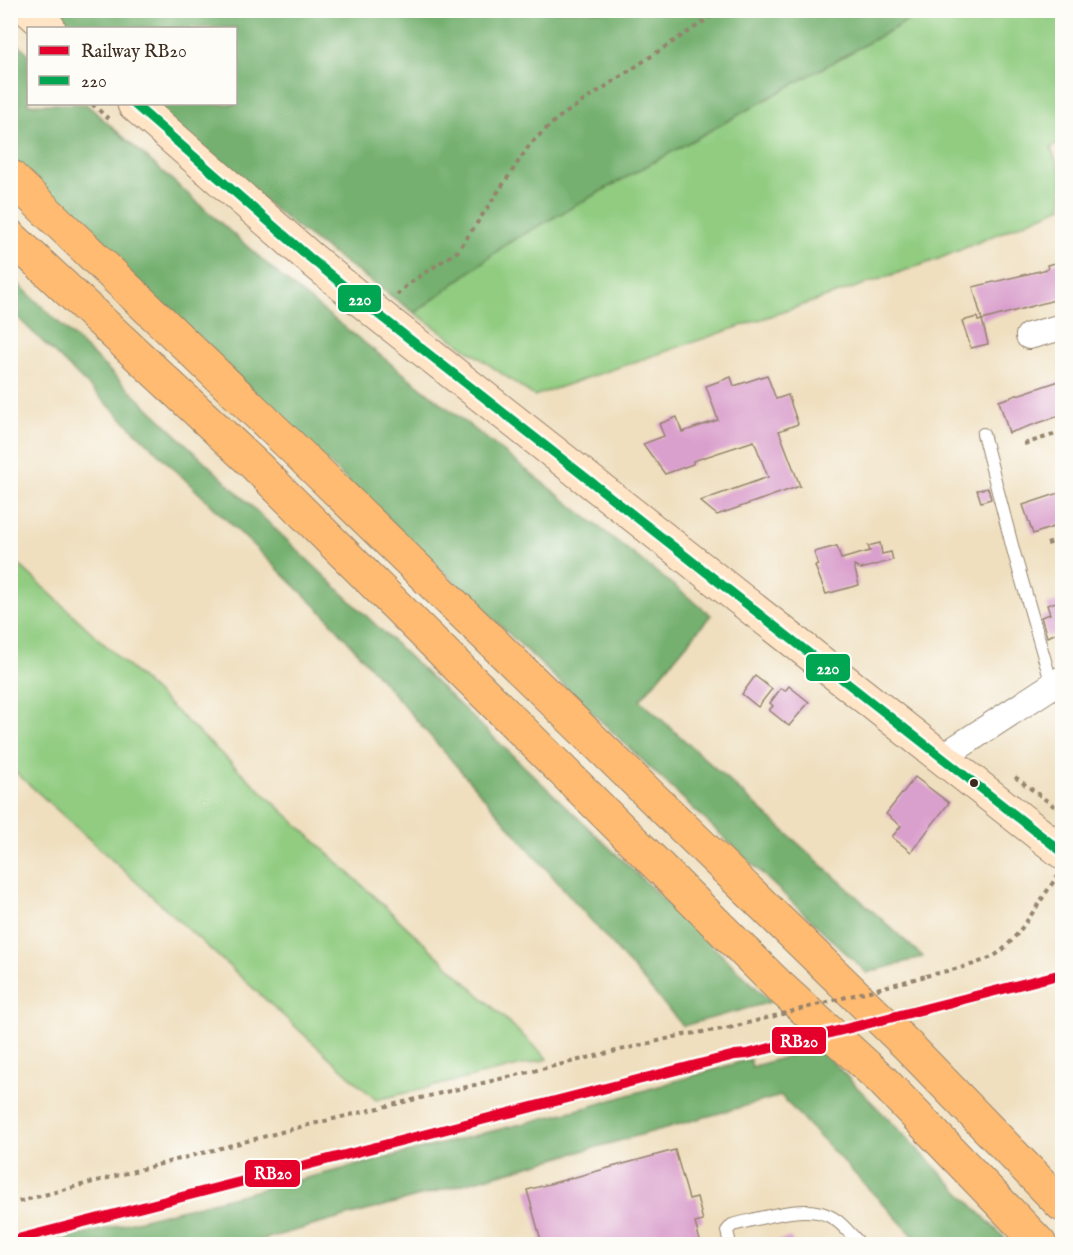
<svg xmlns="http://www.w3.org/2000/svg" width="1073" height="1255" font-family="'IM FELL English',serif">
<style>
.green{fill:#91cc81;stroke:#667b50;stroke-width:1.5}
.forest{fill:#74b06f;stroke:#586d46;stroke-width:1.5}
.building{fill:#daa0cd}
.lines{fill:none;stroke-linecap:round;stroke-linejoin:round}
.service-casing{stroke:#95846e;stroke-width:14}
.minor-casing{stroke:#95846e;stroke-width:28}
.secondary-casing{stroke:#95846e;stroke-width:35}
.motorway-casing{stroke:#95846e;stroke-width:35}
.path{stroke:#95846e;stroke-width:4;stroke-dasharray:4.5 4.5;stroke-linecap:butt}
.service{stroke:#fff;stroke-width:12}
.minor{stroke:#fff;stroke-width:26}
.secondary{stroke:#ffe4c6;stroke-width:33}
.motorway{stroke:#ffbb71;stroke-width:33}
.path-bridge{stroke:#95846e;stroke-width:4;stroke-dasharray:4.5 4.5;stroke-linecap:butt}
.bus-1-casing{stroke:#fdfcf7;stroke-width:14}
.bus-1{stroke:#00a651;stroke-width:9}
.rail-1-casing{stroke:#fdfcf7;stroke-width:15}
.rail-1{stroke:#e4002b;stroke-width:10}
.bus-dot{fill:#3b2a1e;stroke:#fdfcf7;stroke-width:2}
.line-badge{stroke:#fdfcf7;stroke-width:2}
.badge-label{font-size:16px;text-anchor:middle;font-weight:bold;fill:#fff}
</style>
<rect width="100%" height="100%" fill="#fdfcf7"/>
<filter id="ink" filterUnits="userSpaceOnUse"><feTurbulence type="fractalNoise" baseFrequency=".0167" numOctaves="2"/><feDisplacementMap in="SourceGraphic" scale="12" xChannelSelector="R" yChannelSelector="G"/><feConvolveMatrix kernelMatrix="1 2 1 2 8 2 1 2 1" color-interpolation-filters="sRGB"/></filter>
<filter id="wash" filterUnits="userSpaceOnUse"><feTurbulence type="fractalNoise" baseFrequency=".008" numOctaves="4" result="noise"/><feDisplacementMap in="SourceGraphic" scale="24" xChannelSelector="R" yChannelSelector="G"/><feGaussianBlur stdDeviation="1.35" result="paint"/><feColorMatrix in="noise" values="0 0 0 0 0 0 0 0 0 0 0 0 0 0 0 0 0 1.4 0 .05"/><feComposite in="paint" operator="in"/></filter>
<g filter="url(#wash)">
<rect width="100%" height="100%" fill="#efdfbf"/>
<g class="green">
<path d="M925 11H1062V142L1051 148 1062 175V207L936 260 534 396 415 313 508 243Z"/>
<path d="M11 557 548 1059 376 1100 11 768Z"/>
</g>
<g class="forest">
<path d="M48 11H925L508 243 415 313 296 227 149 104H236V28H68Z"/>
<path d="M10 37 28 53V104H86L292 286 711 615 640 700 923 957 867 973 11 162Z"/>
<path d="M10 276 771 1002 683 1026 325 615 11 311Z"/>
<path d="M818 1047 1010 1244H921L781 1096 247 1244H45L588 1107 750 1059 752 1067Z"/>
</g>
<g id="blocks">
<g class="building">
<path d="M1062 261V298L982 320 973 287 1048 269 1047 265Z"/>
<path d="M977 317 978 321 982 320 988 344 971 348 962 321Z"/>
<path d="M767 375 776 399 788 395 798 424 779 431 800 486 717 515 700 501 768 477 754 441 693 461V464L665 474 643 444 664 436 659 424 677 417 682 432 718 420 706 386 731 377 734 386Z"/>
<path d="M1062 380V415L1009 433 999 401Z"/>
<path d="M988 488 991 499 981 502 977 490Z"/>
<path d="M1062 492V524L1033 534 1023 505Z"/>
<path d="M880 543 882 554 891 552 893 560 861 569 854 566 859 585 826 594 815 566 818 565 814 552 837 546 841 559 870 551 868 546Z"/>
<path d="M1062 600V631L1047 637 1041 617 1050 614 1047 605Z"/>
<path d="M755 676 772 689 758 707 742 694Z"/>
<path d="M789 686 809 702 789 726 769 710 773 706 770 703 781 688 785 691Z"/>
<path d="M915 777 949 803 911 852 892 837 901 826 886 814Z"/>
<path d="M675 1150 689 1199 697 1197 703 1221 695 1223 701 1244H542L527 1190Z"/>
<path d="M791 1237 793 1244H765Z"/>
</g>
</g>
</g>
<g filter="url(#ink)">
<use href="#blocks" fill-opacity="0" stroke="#95846e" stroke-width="1.5"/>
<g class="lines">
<defs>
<g id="service">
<path d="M983 434 1014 553 1052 685"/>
<path d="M730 1244 727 1231 732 1225C759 1219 804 1203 829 1216 841 1221 851 1235 860 1244"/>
</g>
<g id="minor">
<path d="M1029 336 1062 327"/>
<path d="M941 758 1062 679"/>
</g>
<g id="secondary">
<path d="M29 10 49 28"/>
<path d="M134 104 309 257 379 315 1062 852"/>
</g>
<g id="motorway">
<path d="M10 176 289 444 910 1048 1062 1205"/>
<path d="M10 236 256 466 779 986 881 1079 1040 1244"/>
</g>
</defs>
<use href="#service" class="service-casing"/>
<use href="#minor" class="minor-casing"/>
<use href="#secondary" class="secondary-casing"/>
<use href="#motorway" class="motorway-casing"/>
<g class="path">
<path d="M92 104 111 121"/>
<path d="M397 295 408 284 458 251 531 143 558 118 721 10"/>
<path d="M1024 444 1062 432"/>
<path d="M1047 544 1062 539"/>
<path d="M1015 777 1062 812"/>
<path d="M926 976C949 970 976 966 997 954 1017 941 1042 897 1057 877"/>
<path d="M10 1204 304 1126 683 1035 729 1028"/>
</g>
<use href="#service" class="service"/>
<use href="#minor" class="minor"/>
<use href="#secondary" class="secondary"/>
<use href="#motorway" class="motorway"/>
<path class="path-bridge" d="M729 1028 926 976"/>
<defs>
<path id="bus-1" d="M134 104 309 257 379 315 1062 852"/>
</defs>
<use href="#bus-1" class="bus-1-casing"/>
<use href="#bus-1" class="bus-1"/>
<defs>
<path id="rail-1" d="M10 1241 735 1055 747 1054 1062 974"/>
</defs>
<use href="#rail-1" class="rail-1-casing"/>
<use href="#rail-1" class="rail-1"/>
</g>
</g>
<circle class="bus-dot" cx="974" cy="783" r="5"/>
<g class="line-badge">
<rect x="337" y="284" width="45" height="29" rx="6" fill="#00a651"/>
<rect x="805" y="653" width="46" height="29" rx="6" fill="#00a651"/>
<rect x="771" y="1026" width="56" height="29" rx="6" fill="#e4002b"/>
<rect x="244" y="1159" width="57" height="29" rx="6" fill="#e4002b"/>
</g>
<g class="badge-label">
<text x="360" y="305">220</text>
<text x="828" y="674">220</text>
<text x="799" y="1047">RB20</text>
<text x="273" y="1179">RB20</text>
</g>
<rect width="1073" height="1255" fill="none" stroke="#fdfcf7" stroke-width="36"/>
<rect x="27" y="27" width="210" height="78" fill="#fdfcf7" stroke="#afa8a0" stroke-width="1.5"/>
<rect x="39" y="46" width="30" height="9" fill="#e4002b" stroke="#afa8a0" stroke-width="1.5"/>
<text x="81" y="57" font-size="18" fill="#3b2a1e">Railway RB20</text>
<rect x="39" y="76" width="30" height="9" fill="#00a651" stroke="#afa8a0" stroke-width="1.5"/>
<text x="81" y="87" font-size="18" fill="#3b2a1e">220</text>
</svg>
